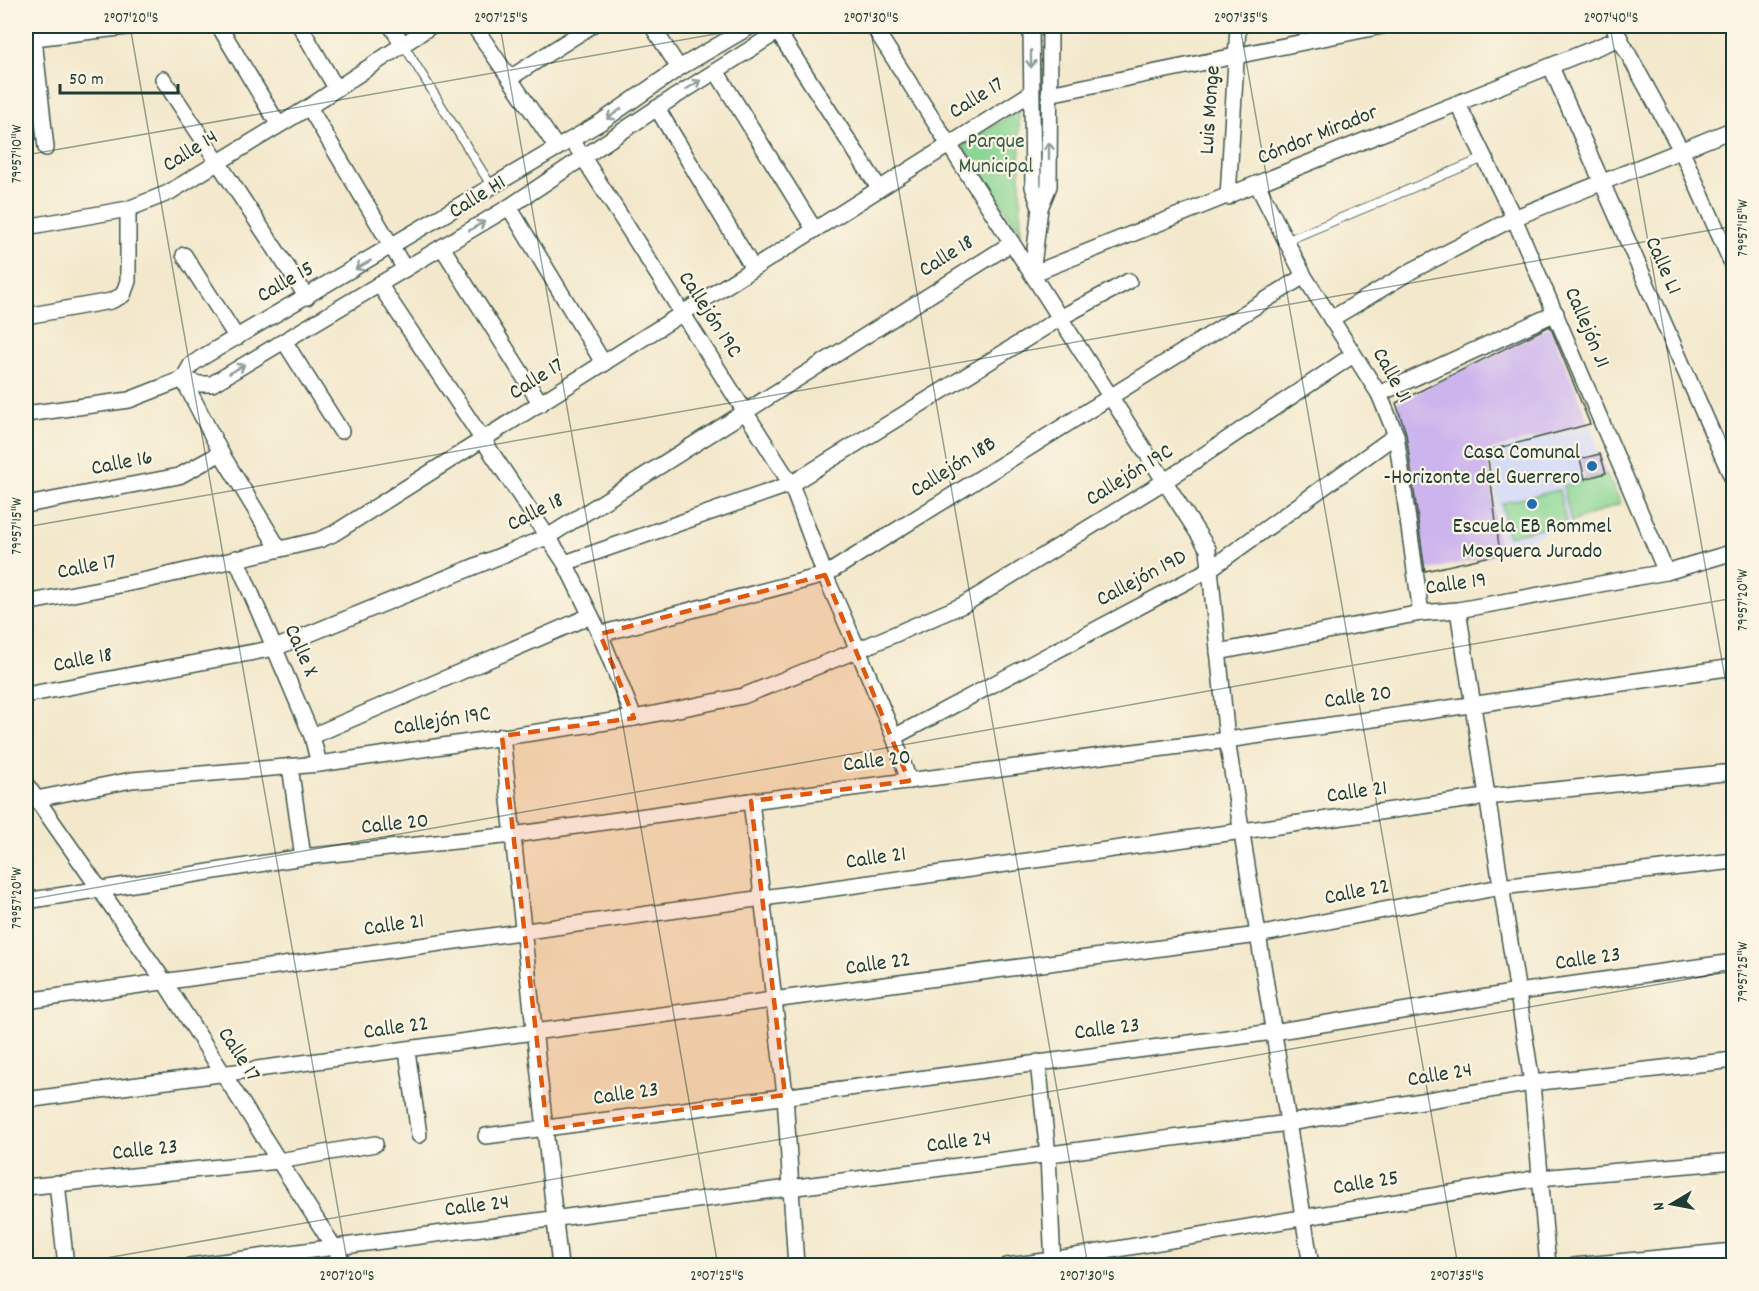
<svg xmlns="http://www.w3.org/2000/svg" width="1759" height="1291" font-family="Dekko,sans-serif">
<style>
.built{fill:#d1d9f9}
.green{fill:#8ad694;stroke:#548a64;stroke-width:1.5}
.building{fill:#ccb4ed}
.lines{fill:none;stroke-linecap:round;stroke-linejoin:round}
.lane-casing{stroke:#3f574b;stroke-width:10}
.street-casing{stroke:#3f574b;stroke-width:18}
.lane{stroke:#fff;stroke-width:8}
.street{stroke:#fff;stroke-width:15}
.oneway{stroke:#8f9e9a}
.marked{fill:#de580e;fill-opacity:0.2;stroke:#de580e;stroke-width:4.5;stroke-dasharray:12 8;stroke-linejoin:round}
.ticks{fill:none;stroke:#1f3d34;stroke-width:1.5;stroke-opacity:0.45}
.poi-dot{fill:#1f6fb2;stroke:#fcf5e5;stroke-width:2}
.labels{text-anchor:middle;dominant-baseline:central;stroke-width:4.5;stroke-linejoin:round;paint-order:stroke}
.street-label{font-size:22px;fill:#1f3d34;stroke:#fcf5e5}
.park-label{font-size:22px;fill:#345c47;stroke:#fcf5e5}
.poi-label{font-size:22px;fill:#1f3d34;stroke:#fcf5e5;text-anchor:end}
.neatline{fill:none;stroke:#1f3d34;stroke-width:2}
.ticks-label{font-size:15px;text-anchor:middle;fill:#1f3d34}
</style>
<rect width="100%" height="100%" fill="#fcf5e5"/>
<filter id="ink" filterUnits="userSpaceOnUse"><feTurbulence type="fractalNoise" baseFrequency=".0167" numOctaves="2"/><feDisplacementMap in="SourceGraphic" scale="12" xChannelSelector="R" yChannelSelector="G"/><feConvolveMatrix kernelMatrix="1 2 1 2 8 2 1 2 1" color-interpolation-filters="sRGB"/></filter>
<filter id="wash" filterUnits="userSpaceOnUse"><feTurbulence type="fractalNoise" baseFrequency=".008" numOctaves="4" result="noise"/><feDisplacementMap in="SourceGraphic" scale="24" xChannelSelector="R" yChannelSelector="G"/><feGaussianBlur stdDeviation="1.35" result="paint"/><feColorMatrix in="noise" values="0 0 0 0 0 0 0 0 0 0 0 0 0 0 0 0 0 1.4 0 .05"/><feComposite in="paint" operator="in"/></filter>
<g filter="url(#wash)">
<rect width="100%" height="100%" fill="#f3e8cc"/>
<path class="built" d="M1591 425 1599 453 1579 459 1584 479 1562 486 1571 522 1502 551 1490 452Z"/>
<g class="green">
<path d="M1019 110 1021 232 962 146Z"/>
<path d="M1606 474 1621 503 1571 522 1563 486Z"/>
<path d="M1559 490 1566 522 1508 536 1502 503Z"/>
</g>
<g id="blocks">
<g class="building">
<path d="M1550 326 1590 424 1487 451 1500 554 1425 571 1406 433 1396 403Z"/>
<path d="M1600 454 1606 473 1585 479 1580 459Z"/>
</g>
</g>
</g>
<g filter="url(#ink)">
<use href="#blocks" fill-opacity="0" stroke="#3f574b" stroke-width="1.5"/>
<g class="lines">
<defs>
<g id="lane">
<path d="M403 44 492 187"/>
<path d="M1286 241 1484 158"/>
</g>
<g id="street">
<path d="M219 26 278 124"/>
<path d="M300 26 336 88"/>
<path d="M391 26 402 43"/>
<path d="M474 26 557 148"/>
<path d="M652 26 679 68"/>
<path d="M873 26 1208 549 1227 740 1311 1266"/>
<path d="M1031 26 1033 187 1040 208"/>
<path d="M1050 26 1049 186 1040 208 1032 274 1620 38"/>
<path d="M1613 26 1682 152 1734 268"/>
<path d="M778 32 879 188"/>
<path d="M26 39 135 26"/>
<path d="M34 39 46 148"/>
<path d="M1551 67 1734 482"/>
<path d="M716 71 814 229"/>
<path d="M510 78 591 26"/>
<path d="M163 79 307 297"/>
<path d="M1049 94 1382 26"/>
<path d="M1458 104 1514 218 1666 572"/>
<path d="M309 107 405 269"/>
<path d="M657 108 753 268"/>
<path d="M572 140 791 484 825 575 858 650 963 605 1165 481 1353 355"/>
<path d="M1257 184 1304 276 1379 394 1396 435 1421 613"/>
<path d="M1228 197 1238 26"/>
<path d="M509 207 604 364"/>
<path d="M26 227 128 209 168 193 309 107 431 26"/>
<path d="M442 247 541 404"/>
<path d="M184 255 237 338"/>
<path d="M379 284 565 563 600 634 634 718"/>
<path d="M26 316 111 301 123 295 128 281V209"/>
<path d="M1331 319 1413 270 1514 218 1734 129"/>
<path d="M284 341 341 431"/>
<path d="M183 379 199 384H212L509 207 657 108 787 26"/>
<path d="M183 379 221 453 279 549"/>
<path d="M1379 394 1556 313"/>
<path d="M26 414 129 400 183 379 191 365 201 358 601 122 679 68 751 26"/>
<path d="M26 505 179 476 221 453"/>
<path d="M236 558 312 736 319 764"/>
<path d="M565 563 791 484 1060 318 1129 281"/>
<path d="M26 603 151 579 319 540 333 534 1031 93"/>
<path d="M1458 610 1532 1083 1548 1266"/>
<path d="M600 634 825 575 1304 276"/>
<path d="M1218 652 1421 613 1458 610 1666 572 1734 552"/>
<path d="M26 695 275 648 549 536 1012 243"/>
<path d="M312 736 590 616"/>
<path d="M502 736 560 1266"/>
<path d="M894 737 1210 569 1396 435"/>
<path d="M290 766 303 857"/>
<path d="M26 784 164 981 346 1266"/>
<path d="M26 801 132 780 319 764 634 718 743 696 858 650 894 737 909 781"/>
<path d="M751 801 785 1095 796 1266"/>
<path d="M26 901 303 857 513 835 751 801 1227 740 1734 667"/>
<path d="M26 1001 1486 797 1734 772"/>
<path d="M407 1051 419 1135"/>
<path d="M1038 1062 1048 1155 1053 1266"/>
<path d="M26 1100 1258 935 1500 887 1734 861"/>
<path d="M486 1136 1273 1032 1518 992 1734 962"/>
<path d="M57 1183 66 1266"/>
<path d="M26 1187 279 1161 375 1144"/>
<path d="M190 1266 1288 1123 1532 1083 1734 1060"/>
<path d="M1007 1266 1052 1260 1539 1178 1734 1161"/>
<path d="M1574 1266 1734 1251"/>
</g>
</defs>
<use href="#lane" class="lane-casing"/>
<use href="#street" class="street-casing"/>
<use href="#lane" class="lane"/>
<use href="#street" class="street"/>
</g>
<defs><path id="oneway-shaft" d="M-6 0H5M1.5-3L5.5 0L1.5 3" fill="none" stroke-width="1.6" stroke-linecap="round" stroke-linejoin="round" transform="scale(1.5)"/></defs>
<g class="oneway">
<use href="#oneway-shaft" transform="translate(1031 59) rotate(90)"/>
<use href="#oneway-shaft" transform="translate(693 85) rotate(-32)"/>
<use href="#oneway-shaft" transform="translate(614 114) rotate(145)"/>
<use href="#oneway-shaft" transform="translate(1049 151) rotate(-90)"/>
<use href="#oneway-shaft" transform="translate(477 226) rotate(-31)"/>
<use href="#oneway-shaft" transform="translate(363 265) rotate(150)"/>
<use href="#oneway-shaft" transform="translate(237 369) rotate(-31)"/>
</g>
</g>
<path class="marked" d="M825 575 909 781 751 801 785 1095 547 1129 502 736 634 718 600 634Z"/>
<path class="ticks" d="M130 26 348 1266M500 26 718 1266M870 26 1088 1266M1240 26 1458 1266M1610 26 1734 729M26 155 761 26M26 527 1734 226M26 900 1734 598M61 1266 1734 971"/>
<g class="poi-dot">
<circle cx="1592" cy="466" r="6"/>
<circle cx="1532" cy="504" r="6"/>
</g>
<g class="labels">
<g class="street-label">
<text transform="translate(977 99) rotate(-32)">Calle 17</text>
<text transform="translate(1211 110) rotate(-86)">Luis Monge</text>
<text transform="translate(1318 136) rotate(-22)">Cóndor Mirador</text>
<text transform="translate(191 152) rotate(-32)">Calle 14</text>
<text transform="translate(478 198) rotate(-32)">Calle H1</text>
<text transform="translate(947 257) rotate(-32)">Calle 18</text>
<text transform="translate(1662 266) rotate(66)">Calle L1</text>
<text transform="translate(286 283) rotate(-30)">Calle 15</text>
<text transform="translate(709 315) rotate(57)">Callejón 19C</text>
<text transform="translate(1586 328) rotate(67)">Callejón J1</text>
<text transform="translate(1391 376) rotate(61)">Calle J1</text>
<text transform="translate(537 380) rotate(-32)">Calle 17</text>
<text transform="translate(122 464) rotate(-11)">Calle 16</text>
<text transform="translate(954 468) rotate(-32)">Callejón 18B</text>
<text transform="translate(1130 476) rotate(-32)">Callejón 19C</text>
<text transform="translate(536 513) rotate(-27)">Calle 18</text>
<text transform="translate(87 568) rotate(-11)">Calle 17</text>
<text transform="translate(1142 579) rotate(-28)">Callejón 19D</text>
<text transform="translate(1456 585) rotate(-8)">Calle 19</text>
<text transform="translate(300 651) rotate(66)">Calle X</text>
<text transform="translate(83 661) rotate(-11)">Calle 18</text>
<text transform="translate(1358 698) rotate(-8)">Calle 20</text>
<text transform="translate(442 722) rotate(-9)">Callejón 19C</text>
<text transform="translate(877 762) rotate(-7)">Calle 20</text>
<text transform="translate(1357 793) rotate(-8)">Calle 21</text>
<text transform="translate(395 825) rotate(-6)">Calle 20</text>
<text transform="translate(876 859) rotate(-8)">Calle 21</text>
<text transform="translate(1357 893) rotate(-11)">Calle 22</text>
<text transform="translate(394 926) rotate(-8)">Calle 21</text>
<text transform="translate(1588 960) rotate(-8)">Calle 23</text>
<text transform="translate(878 965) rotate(-8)">Calle 22</text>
<text transform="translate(396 1029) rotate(-8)">Calle 22</text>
<text transform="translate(1107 1030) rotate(-7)">Calle 23</text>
<text transform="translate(238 1055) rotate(57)">Calle 17</text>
<text transform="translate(1440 1076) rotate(-9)">Calle 24</text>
<text transform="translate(626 1095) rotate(-8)">Calle 23</text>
<text transform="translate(959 1143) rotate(-7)">Calle 24</text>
<text transform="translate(145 1151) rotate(-6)">Calle 23</text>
<text transform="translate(1366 1184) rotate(-9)">Calle 25</text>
<text transform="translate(477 1207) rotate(-7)">Calle 24</text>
</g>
<g class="park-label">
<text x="996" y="142">Parque<tspan x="996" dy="25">Municipal</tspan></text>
</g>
<g class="poi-label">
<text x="1580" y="453">Casa Comunal<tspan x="1580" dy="25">-Horizonte del Guerrero</tspan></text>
<text x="1532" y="527" text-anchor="middle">Escuela EB Rommel<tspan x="1532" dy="25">Mosquera Jurado</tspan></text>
</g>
</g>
<rect width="1759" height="1291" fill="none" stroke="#fcf5e5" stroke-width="66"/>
<g transform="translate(1672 1204) rotate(260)" stroke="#fcf5e5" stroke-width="4.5" paint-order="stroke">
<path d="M0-4.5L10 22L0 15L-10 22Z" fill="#1f3d34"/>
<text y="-9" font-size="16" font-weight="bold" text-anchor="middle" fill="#1f3d34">N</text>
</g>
<path d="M60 84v9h118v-9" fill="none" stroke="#1f3d34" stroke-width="3"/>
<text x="69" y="84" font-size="18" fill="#1f3d34" stroke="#fcf5e5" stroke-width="4.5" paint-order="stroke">50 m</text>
<rect x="33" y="33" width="1693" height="1225" class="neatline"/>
<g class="ticks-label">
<text x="131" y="22">2°07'20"S</text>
<text x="501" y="22">2°07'25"S</text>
<text x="871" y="22">2°07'30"S</text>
<text x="1241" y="22">2°07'35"S</text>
<text x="1611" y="22">2°07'40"S</text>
<text transform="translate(16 154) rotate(-90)" y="5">79°57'10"W</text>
<text transform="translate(1742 228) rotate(-90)" y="5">79°57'15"W</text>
<text transform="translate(16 526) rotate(-90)" y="5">79°57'15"W</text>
<text transform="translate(1742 600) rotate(-90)" y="5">79°57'20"W</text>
<text transform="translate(16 898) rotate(-90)" y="5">79°57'20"W</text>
<text transform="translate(1742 972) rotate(-90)" y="5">79°57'25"W</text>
<text x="347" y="1280">2°07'20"S</text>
<text x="717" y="1280">2°07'25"S</text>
<text x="1087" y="1280">2°07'30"S</text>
<text x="1457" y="1280">2°07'35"S</text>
</g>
</svg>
